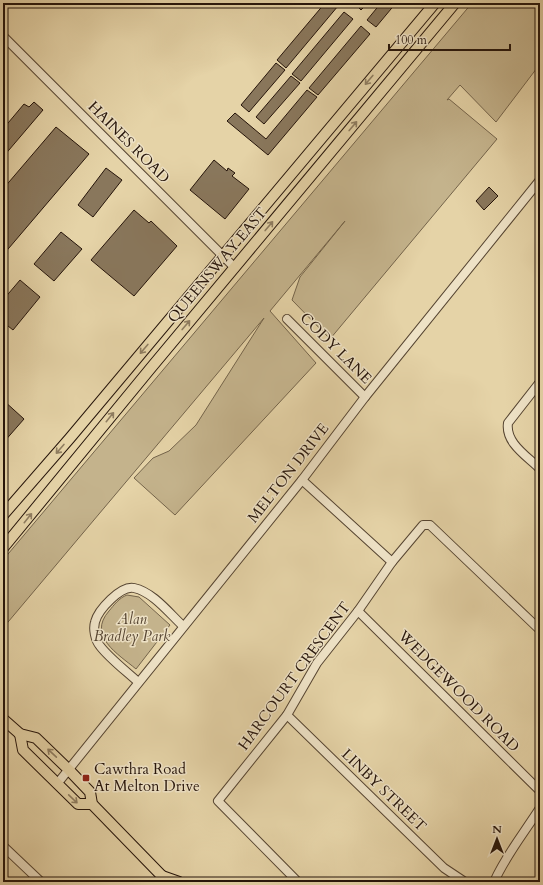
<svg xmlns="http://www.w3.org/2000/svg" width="543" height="885" font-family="Cardo,serif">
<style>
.green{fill:#c4b38c;stroke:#74644b}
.building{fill:#89775c;stroke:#25140a}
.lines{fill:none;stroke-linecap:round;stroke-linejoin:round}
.minor-casing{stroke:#554431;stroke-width:10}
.major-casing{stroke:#25140a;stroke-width:12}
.minor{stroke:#eee2c6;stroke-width:8}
.major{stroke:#e5d3a7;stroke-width:10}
.oneway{stroke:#8f7d60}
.poi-dot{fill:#8f2418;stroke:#eee2c6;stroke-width:1.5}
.labels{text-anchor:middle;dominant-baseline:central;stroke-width:3;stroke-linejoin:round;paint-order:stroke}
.street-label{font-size:15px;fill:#25140a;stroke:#eee2c6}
.park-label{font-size:15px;font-style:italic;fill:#554431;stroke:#eee2c6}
.poi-label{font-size:15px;fill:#25140a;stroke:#eee2c6;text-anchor:start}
</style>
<rect width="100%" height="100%" fill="#e5d3a7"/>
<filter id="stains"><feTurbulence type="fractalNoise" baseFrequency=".005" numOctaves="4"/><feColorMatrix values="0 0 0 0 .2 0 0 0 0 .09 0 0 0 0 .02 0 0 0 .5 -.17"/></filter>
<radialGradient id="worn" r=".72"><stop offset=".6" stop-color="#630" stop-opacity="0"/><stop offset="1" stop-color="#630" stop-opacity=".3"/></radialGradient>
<g class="green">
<path d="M472 3H540V64L496 122 460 85 447 100 449 99 497 139 330 339 292 300 300 277 345 221 270 311 316 363 175 515 134 478 153 458 169 451 196 425 264 318 3 628V560Z"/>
<path d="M127 595 139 597 170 625 136 669C118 654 87 636 109 611 114 605 119 598 127 595Z"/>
</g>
<g class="building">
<path d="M325 3H334L338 6 286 68 277 60Z"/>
<path d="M354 3H368L361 10Z"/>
<path d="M381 3H396L376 27 367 20Z"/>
<path d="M344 12 353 19 301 81 292 74Z"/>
<path d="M361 26 370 34 318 95 309 88Z"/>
<path d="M276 63 285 70 249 112 241 105Z"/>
<path d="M291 76 300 83 264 124 256 117Z"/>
<path d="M307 90 317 97 268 155 227 121 235 113 266 139Z"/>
<path d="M34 102 43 110 3 157V129L24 104 29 107Z"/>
<path d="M56 127 89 154 3 255V189Z"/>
<path d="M214 160 227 171 228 168 235 173 232 176 249 189 225 219 190 190Z"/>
<path d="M106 168 122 180 93 217 78 205Z"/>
<path d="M489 187 498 196 484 210 476 201Z"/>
<path d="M134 210 149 223 151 221 177 246 134 296 91 260Z"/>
<path d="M61 232 82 249 54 281 34 264Z"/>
<path d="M20 280 40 297 13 330 3 322V300Z"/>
<path d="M3 400 24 419 3 443Z"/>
</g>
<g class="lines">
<defs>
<g id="minor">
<path d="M3 36 235 268"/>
<path d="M287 319 365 397"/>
<path d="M540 382 508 423C505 443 527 456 540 469"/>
<path d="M302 480 392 562"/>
<path d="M358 611 540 791"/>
<path d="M138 682C126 671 109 658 100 646 95 640 93 629 95 622 98 610 121 585 134 588 153 592 169 613 183 626"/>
<path d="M287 715 444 868 465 882"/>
<path d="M57 784 302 480 365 397 540 180"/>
<path d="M3 846 41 882"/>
<path d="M298 882 218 801 287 715 317 663 358 611 392 562 423 525H430L540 630"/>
<path d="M494 882C506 855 524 833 540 808"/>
</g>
<g id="major">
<path d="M3 515 70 438 435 3"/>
<path d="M3 548 150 369 455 3"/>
<path d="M3 719 20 734 36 738 68 769 90 792 92 804 162 876 165 882"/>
<path d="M20 734 23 750 78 804H92"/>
<path d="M162 876 179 882"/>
</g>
</defs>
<use href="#minor" class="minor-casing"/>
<use href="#major" class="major-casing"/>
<use href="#minor" class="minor"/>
<use href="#major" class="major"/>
</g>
<defs><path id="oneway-shaft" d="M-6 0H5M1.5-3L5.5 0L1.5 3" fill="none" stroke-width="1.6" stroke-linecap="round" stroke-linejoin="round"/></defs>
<g class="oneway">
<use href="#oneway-shaft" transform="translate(369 80) rotate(130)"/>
<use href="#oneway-shaft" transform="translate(353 126) rotate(-50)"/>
<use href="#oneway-shaft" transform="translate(269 226) rotate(-50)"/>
<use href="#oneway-shaft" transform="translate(186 325) rotate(-50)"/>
<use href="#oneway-shaft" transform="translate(144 349) rotate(130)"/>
<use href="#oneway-shaft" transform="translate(110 417) rotate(-51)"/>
<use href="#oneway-shaft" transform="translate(60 449) rotate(131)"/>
<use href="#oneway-shaft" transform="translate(28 518) rotate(-51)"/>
<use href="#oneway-shaft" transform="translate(52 753) rotate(-137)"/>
<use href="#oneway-shaft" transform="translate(73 799) rotate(44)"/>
</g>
<rect class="poi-dot" x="82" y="774" width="8" height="8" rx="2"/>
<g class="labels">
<g class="street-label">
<text transform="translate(129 142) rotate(45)">HAINES ROAD</text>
<text transform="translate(217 265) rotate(-50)">QUEENSWAY EAST</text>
<text transform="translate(336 348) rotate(45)">CODY LANE</text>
<text transform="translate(288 473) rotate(-52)">MELTON DRIVE</text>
<text transform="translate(294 676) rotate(-54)">HARCOURT CRESCENT</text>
<text transform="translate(459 691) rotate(45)">WEDGEWOOD ROAD</text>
<text transform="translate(384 790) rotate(44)">LINBY STREET</text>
</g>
<g class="park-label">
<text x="132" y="619">Alan<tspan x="132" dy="17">Bradley Park</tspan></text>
</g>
<g class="poi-label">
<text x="94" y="769">Cawthra Road<tspan x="94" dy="17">At Melton Drive</tspan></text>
</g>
</g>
<rect width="543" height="885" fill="none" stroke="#e5d3a7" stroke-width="16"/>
<rect x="4" y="4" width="535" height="877" fill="none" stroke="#25140a" stroke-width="2"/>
<rect x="8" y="8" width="527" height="869" fill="none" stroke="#25140a"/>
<g transform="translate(497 839)" stroke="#eee2c6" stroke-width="3" paint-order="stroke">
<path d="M0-3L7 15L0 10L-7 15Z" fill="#25140a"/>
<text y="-6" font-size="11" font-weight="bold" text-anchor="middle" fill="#25140a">N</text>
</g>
<path d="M389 44v6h121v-6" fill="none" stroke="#25140a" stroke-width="2"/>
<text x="395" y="44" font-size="12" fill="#25140a" stroke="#eee2c6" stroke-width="3" paint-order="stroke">100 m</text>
<rect width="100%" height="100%" filter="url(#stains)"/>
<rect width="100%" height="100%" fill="url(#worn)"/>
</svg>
